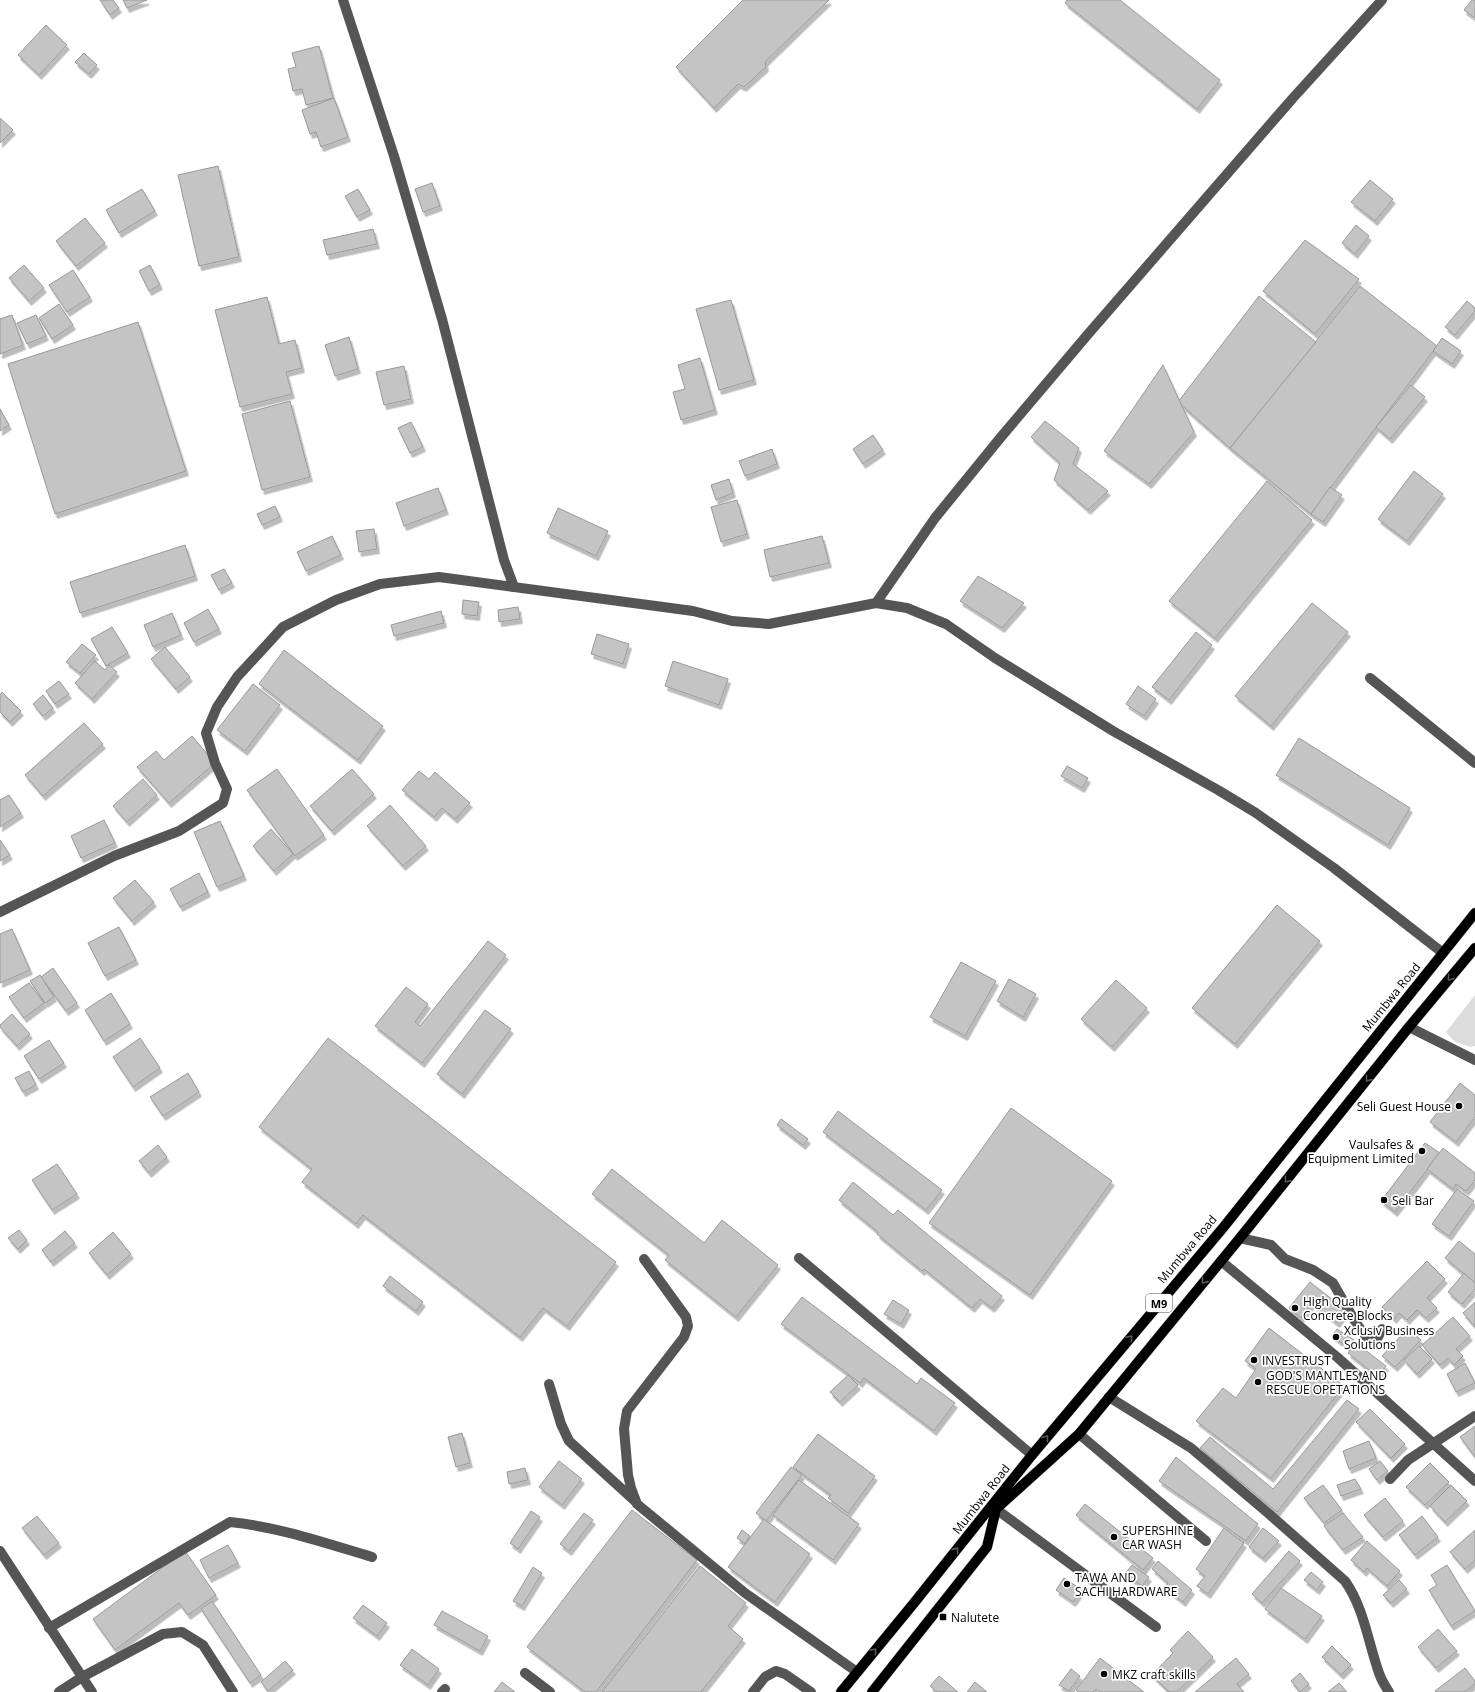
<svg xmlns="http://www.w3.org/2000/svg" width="1475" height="1692" font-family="'Open Sans',sans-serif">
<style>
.green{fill:#dcdcdc}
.building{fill:#c4c4c4;stroke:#999;filter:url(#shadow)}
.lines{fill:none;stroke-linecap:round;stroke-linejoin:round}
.major-casing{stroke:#dbdbdb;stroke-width:11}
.minor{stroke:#555;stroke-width:10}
.major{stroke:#000;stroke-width:10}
.oneway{stroke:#595959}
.poi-dot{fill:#000;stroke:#fff;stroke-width:1.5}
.labels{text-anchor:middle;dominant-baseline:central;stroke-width:3.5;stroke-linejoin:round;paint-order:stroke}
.shield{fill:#fff;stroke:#4c4c4c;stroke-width:1}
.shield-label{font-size:11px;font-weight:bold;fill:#000}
.street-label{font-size:12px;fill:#000;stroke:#fff}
.poi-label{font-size:12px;fill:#000;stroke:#fff;text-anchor:start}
</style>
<defs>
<filter id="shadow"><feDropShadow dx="2.5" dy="4.5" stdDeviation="0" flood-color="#0004"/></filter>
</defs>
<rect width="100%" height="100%" fill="#fff"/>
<path class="green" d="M1475 995V1046L1471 1047 1455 1042 1446 1032Z"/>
<g class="building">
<path d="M100 0H113L119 8 110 15Z"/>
<path d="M123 0H147L127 8Z"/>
<path d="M743 0H829L765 62 766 67 744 87 738 84 714 108 676 67Z"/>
<path d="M1067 0H1120L1220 80 1197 109 1065 3Z"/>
<path d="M1472 0H1475V18L1464 10Z"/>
<path d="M46 25 67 45 39 75 18 55Z"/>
<path d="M319 46 333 98 306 105 302 89 293 91 288 69 296 67 292 53Z"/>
<path d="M84 53 97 65 89 74 75 62Z"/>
<path d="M334 98 348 137 321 147 316 132 310 134 302 110Z"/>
<path d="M0 118 13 130 0 143Z"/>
<path d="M218 166 239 257 199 266 178 175Z"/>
<path d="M1370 180 1393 199 1375 221 1351 202Z"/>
<path d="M432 183 440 206 423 212 415 189Z"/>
<path d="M142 189 155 211 119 233 106 210Z"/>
<path d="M358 189 370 210 357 217 345 196Z"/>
<path d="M85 218 105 243 76 266 56 241Z"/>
<path d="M1356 225 1369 236 1355 254 1342 243Z"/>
<path d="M373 229 377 244 327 255 323 240Z"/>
<path d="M1305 240 1359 279 1315 334 1263 291Z"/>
<path d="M24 265 44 288 29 301 9 278Z"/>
<path d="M150 265 160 285 149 291 139 271Z"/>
<path d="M73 270 90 297 67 312 49 285Z"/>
<path d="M1360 286 1437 346 1311 514 1230 448Z"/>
<path d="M1259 296 1316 342 1230 448 1178 402Z"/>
<path d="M267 297 279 344 295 340 302 368 286 372 292 394 240 407 215 310Z"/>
<path d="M731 300 754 380 719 390 696 309Z"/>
<path d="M1467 301 1475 308V311L1455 335 1445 327Z"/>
<path d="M59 304 73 325 52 339 39 318Z"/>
<path d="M12 315 23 345 0 354V319Z"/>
<path d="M36 315 46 336 27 344 17 323Z"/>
<path d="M138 322 186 471 55 514 8 364Z"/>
<path d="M349 337 358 369 335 376 325 345Z"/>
<path d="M1442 338 1461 351 1452 364 1433 351Z"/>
<path d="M700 358 715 410 681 420 673 392 685 389 678 365Z"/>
<path d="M1163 365 1194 432 1149 484 1104 451Z"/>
<path d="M404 366 411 399 384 405 376 372Z"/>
<path d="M1411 385 1425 397 1390 439 1376 427Z"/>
<path d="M290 401 310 477 262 490 242 414Z"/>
<path d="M0 409 9 425 0 431Z"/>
<path d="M1045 421 1079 448 1073 464 1108 491 1088 510 1054 480 1060 463 1031 437Z"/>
<path d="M411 422 423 447 410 453 398 428Z"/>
<path d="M873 435 883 450 863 464 853 449Z"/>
<path d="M772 449 777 464 745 476 739 461Z"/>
<path d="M1414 471 1443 494 1407 541 1378 519Z"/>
<path d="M729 479 733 493 716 500 711 485Z"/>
<path d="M1267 481 1312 520 1215 638 1169 601Z"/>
<path d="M1330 487 1342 495 1323 522 1311 514Z"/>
<path d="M438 488 446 510 404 526 396 503Z"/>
<path d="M737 500 747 534 721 542 711 507Z"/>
<path d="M275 506 280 517 262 525 257 514Z"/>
<path d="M558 508 608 531 596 556 547 533Z"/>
<path d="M374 529 377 549 359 552 356 531Z"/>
<path d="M332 536 341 555 306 571 297 552Z"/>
<path d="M822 536 829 563 770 577 764 550Z"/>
<path d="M185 545 195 576 80 613 70 582Z"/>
<path d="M224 569 232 583 219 590 211 575Z"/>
<path d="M978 576 1024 603 1002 628 960 601Z"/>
<path d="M463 600 479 602 477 616 462 614Z"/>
<path d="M1312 603 1348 632 1271 726 1235 696Z"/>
<path d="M518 607 520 619 499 622 498 610Z"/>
<path d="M208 609 219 629 194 642 184 623Z"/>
<path d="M441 611 444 623 394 636 391 625Z"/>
<path d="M172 613 181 635 153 647 144 625Z"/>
<path d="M112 627 128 653 106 666 91 639Z"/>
<path d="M1196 632 1212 645 1169 700 1152 687Z"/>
<path d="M597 634 629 644 623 664 591 654Z"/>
<path d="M82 644 96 655 80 673 66 662Z"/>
<path d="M165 647 190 677 176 689 151 659Z"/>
<path d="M284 650 383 726 358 760 259 684Z"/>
<path d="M95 661 105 670 109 665 117 672 92 699 75 683Z"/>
<path d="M673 661 728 679 719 705 665 686Z"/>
<path d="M59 681 69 694 55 704 46 691Z"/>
<path d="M253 684 280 705 245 751 217 730Z"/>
<path d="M1138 686 1156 699 1144 716 1126 704Z"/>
<path d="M2 692 21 711 10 722 0 712V695Z"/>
<path d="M43 695 53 708 43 716 33 704Z"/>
<path d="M84 723 103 744 43 796 25 775Z"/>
<path d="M192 736 215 763 169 803 137 767 156 751 164 760Z"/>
<path d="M1299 738 1410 808 1388 845 1276 775Z"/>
<path d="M1067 766 1088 778 1082 788 1061 776Z"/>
<path d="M277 769 324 835 295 856 247 790Z"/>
<path d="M352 769 374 794 332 831 310 806Z"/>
<path d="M419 771 429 779 435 772 470 803 455 819 442 808 434 817 402 790Z"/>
<path d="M143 779 157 795 127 822 113 806Z"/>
<path d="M9 795 21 813 0 827V800Z"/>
<path d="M390 805 426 846 403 866 367 826Z"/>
<path d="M104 820 115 843 81 858 71 836Z"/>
<path d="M220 821 244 876 217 887 194 832Z"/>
<path d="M271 829 293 854 274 871 253 846Z"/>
<path d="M0 840 10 855 0 861Z"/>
<path d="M199 873 208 892 180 907 170 889Z"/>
<path d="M135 880 154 902 132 921 113 898Z"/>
<path d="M1277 905 1320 941 1235 1044 1192 1008Z"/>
<path d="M119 927 136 960 105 976 88 943Z"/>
<path d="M12 929 30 970 0 983V934Z"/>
<path d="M488 941 506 955 422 1063 375 1026 406 987 428 1004 415 1022 420 1026Z"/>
<path d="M961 962 996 981 965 1036 930 1017Z"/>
<path d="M53 968 77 1003 66 1011 41 977Z"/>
<path d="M40 975 54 997 45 1003 30 981Z"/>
<path d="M1009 979 1036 994 1023 1017 997 1001Z"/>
<path d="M1116 980 1147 1008 1112 1047 1081 1019Z"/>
<path d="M29 983 44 1003 24 1018 9 997Z"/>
<path d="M111 993 130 1024 104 1041 85 1010Z"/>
<path d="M485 1010 511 1029 462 1094 437 1074Z"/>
<path d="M12 1014 30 1034 17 1046 0 1027V1025Z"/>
<path d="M140 1038 160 1068 133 1087 113 1057Z"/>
<path d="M328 1038 616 1262 567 1326 543 1308 520 1337 363 1215 356 1224 302 1182 312 1169 259 1127Z"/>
<path d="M49 1040 64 1063 39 1079 24 1056Z"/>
<path d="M29 1071 36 1085 23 1092 15 1078Z"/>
<path d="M188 1073 199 1092 163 1116 150 1097Z"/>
<path d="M1460 1083 1475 1095V1117L1456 1142 1430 1122Z"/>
<path d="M1011 1108 1112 1181 1030 1295 929 1223Z"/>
<path d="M838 1111 942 1190 926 1210 823 1132Z"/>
<path d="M781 1119 808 1139 803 1145 777 1125Z"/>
<path d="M1425 1143 1440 1153 1395 1212 1381 1201Z"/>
<path d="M158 1145 167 1157 149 1173 139 1161Z"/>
<path d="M1443 1148 1475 1173V1180L1466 1191 1456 1184 1453 1189 1427 1169Z"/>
<path d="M57 1164 77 1194 52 1210 32 1180Z"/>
<path d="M612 1169 704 1243 722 1220 778 1265 736 1317 665 1260 669 1255 592 1194Z"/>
<path d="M853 1182 893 1215 898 1210 1002 1296 992 1308 980 1299 972 1308 924 1269 922 1271 877 1234 878 1232 839 1200Z"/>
<path d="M1457 1189 1474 1201 1449 1236 1432 1224Z"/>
<path d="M19 1230 27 1240 18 1249 8 1238Z"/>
<path d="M65 1231 75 1243 51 1262 42 1250Z"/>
<path d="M113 1232 131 1254 107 1275 89 1253Z"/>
<path d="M1459 1241 1475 1254V1283L1445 1258Z"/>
<path d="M1427 1261 1445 1279 1427 1298 1437 1308 1426 1318 1417 1310 1407 1320 1399 1313 1394 1319 1382 1307Z"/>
<path d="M1464 1273 1475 1283V1289L1462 1304 1448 1292Z"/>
<path d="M390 1276 423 1302 416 1311 383 1286Z"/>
<path d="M1310 1282 1347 1311 1337 1323 1312 1304 1301 1318 1289 1308Z"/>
<path d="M802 1297 917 1384 921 1378 955 1403 934 1431 864 1378 860 1383 781 1324Z"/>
<path d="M893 1300 909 1310 901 1324 884 1314Z"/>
<path d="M1475 1302V1327L1463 1313Z"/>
<path d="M1453 1317 1470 1336 1456 1349 1463 1356 1454 1365 1448 1358 1440 1365 1422 1345Z"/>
<path d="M1269 1328 1344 1386 1271 1478 1196 1421 1223 1388 1236 1398 1256 1369 1245 1361Z"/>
<path d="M1408 1328 1421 1340 1395 1367 1382 1356Z"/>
<path d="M1337 1329 1354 1340 1349 1348 1332 1336Z"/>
<path d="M1356 1343 1386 1366 1378 1377 1348 1353Z"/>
<path d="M1419 1346 1432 1359 1417 1374 1404 1360Z"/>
<path d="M1465 1363 1475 1383 1456 1392 1447 1374Z"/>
<path d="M848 1375 858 1385 840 1402 830 1392Z"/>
<path d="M1347 1400 1359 1409 1277 1512 1200 1448 1210 1437 1273 1489Z"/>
<path d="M1370 1409 1405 1444 1391 1458 1356 1422Z"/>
<path d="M1475 1426V1457L1460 1437Z"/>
<path d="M462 1433 470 1463 456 1467 448 1437Z"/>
<path d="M818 1434 875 1476 848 1513 828 1498 831 1495 793 1467Z"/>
<path d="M1369 1441 1376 1458 1349 1469 1343 1451Z"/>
<path d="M1176 1457 1258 1524 1246 1541 1159 1481Z"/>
<path d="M559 1461 582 1479 562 1505 539 1487Z"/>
<path d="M1380 1461 1388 1471 1377 1480 1369 1469Z"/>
<path d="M1430 1463 1449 1482 1425 1505 1406 1487Z"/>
<path d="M791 1467 802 1475 766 1521 756 1513Z"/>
<path d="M525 1468 528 1480 509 1484 507 1472Z"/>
<path d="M1355 1479 1361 1489 1341 1496 1337 1485Z"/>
<path d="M799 1480 859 1524 833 1560 773 1515Z"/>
<path d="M1323 1485 1342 1510 1324 1523 1304 1498Z"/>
<path d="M1451 1485 1467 1501 1445 1522 1430 1506Z"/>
<path d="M1385 1498 1403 1521 1383 1537 1364 1515Z"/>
<path d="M1085 1504 1153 1558 1143 1570 1076 1515Z"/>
<path d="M632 1510 697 1560 596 1692H585L527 1647Z"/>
<path d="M531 1511 540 1517 518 1549 510 1543Z"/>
<path d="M584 1513 593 1520 569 1551 560 1544Z"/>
<path d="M1343 1513 1363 1537 1343 1550 1324 1526Z"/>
<path d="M37 1516 59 1543 44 1555 22 1528Z"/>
<path d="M1422 1516 1438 1537 1415 1555 1399 1535Z"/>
<path d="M764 1519 810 1554 775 1602 728 1567Z"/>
<path d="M1224 1528 1244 1543 1208 1594 1197 1586 1205 1576 1196 1569Z"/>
<path d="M1263 1528 1279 1541 1263 1558 1249 1547Z"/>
<path d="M742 1530 750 1536 745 1544 737 1538Z"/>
<path d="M1475 1530V1560L1465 1569 1450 1552Z"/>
<path d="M1367 1541 1400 1571 1387 1586 1367 1568 1364 1572 1351 1560Z"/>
<path d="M228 1545 238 1563 209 1578 200 1560Z"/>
<path d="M185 1551 216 1595 188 1615 179 1603 115 1650 93 1619Z"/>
<path d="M1289 1551 1300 1561 1262 1603 1252 1594Z"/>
<path d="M1158 1561 1192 1590 1183 1602 1165 1588 1168 1583 1152 1569Z"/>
<path d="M1132 1565 1149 1577 1142 1586 1125 1574Z"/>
<path d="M1447 1565 1475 1611 1451 1626 1429 1590 1437 1585 1431 1575Z"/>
<path d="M700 1566 746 1603 728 1626 743 1639 701 1692H602Z"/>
<path d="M533 1567 542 1573 522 1606 513 1601Z"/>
<path d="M1311 1572 1323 1582 1317 1590 1304 1580Z"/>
<path d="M1064 1578 1082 1590 1073 1602 1056 1590Z"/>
<path d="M1399 1580 1407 1589 1391 1603 1383 1595Z"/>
<path d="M1281 1588 1322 1616 1305 1639 1265 1609Z"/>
<path d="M212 1601 261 1675 250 1683 201 1609Z"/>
<path d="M363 1605 387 1623 377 1636 353 1618Z"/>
<path d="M442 1611 488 1636 480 1651 434 1625Z"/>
<path d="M1438 1629 1457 1651 1436 1668 1418 1647Z"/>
<path d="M1188 1631 1213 1657 1177 1692H1169L1152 1675 1173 1653 1170 1650Z"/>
<path d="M1332 1646 1351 1665 1341 1675 1322 1657Z"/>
<path d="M412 1649 439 1669 428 1685 400 1665Z"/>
<path d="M1100 1658 1144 1692H1100L1096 1689 1093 1692H1078L1076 1690Z"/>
<path d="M1236 1658 1249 1674 1237 1684 1244 1692H1195Z"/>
<path d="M285 1661 293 1670 268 1691 261 1682Z"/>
<path d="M1465 1668 1475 1681V1684L1464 1692H1436L1435 1691Z"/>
<path d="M1071 1669 1080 1676 1069 1691 1059 1685Z"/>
<path d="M1300 1673 1309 1684 1300 1692 1291 1681Z"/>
<path d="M939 1676 958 1692H937L930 1686Z"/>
<path d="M502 1682 515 1692H494Z"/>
<path d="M975 1682 987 1692H967Z"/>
<path d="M1339 1683 1347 1692H1328Z"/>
</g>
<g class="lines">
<defs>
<g id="major">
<path d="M841 1692 914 1603 1032 1455 1222 1229 1475 913"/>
<path d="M872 1692 987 1547 996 1509 1079 1434 1240 1238 1409 1027 1475 948"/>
</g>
</defs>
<use href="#major" class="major-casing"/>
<g class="minor">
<path d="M343 0 394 156 442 319 504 560 514 587"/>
<path d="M876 603 935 518 1001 437 1089 333 1293 98 1382 0"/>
<path d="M1370 678 1475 763"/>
<path d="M0 912 114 856 179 831 223 803 227 789 215 763 206 733 217 707 237 677 283 627 336 600 380 584 439 577 693 611 732 621 769 624 876 603 907 608 946 624 995 658 1113 731 1218 790 1256 813 1334 868 1443 953"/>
<path d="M1409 1027 1475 1060"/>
<path d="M1240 1238 1271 1245 1285 1259 1313 1270 1333 1283 1356 1323 1368 1339 1378 1337 1382 1329"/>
<path d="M799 1258 1032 1455"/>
<path d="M644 1259 686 1317 688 1326 684 1337 627 1411 624 1429 628 1475 631 1488 637 1504 745 1593 857 1672"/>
<path d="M1221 1261 1337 1357 1475 1481"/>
<path d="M549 1384 561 1424 569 1441 635 1501"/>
<path d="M1109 1397 1191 1448 1268 1513 1345 1581C1364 1608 1368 1642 1379 1673 1381 1679 1385 1686 1389 1692"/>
<path d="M1079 1434 1206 1541"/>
<path d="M1390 1479 1408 1460 1475 1416"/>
<path d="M996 1509 1156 1627"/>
<path d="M0 1551 92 1692"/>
<path d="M49 1628 230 1522C279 1527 325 1543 372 1557"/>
<path d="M525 1673 550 1692"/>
<path d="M59 1692 82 1677 163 1634 182 1632 203 1645 233 1692"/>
<path d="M442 1692 445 1689"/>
<path d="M753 1692 765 1677 776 1671 785 1674 811 1692"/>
</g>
<use href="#major" class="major"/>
</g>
<defs><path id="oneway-chevron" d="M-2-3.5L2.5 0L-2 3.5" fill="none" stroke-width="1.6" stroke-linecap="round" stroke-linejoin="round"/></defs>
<g class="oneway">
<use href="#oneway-chevron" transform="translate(1450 978) rotate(130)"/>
<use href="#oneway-chevron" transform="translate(1368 1079) rotate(129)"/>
<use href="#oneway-chevron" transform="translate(1287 1180) rotate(129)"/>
<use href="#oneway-chevron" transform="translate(1204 1281) rotate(129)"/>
<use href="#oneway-chevron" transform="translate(1130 1338) rotate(-50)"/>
<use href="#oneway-chevron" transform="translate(1046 1438) rotate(-50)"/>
<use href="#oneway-chevron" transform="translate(956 1550) rotate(-51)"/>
<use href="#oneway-chevron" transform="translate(874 1651) rotate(-50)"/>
</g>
<g class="poi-dot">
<circle cx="1459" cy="1106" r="4"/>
<circle cx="1422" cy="1151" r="4"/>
<circle cx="1384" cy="1200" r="4"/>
<circle cx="1295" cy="1308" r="4"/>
<circle cx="1336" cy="1337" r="4"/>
<circle cx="1254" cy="1360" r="4"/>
<circle cx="1258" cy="1382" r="4"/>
<circle cx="1114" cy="1537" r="4"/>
<circle cx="1067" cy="1584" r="4"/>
<rect x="939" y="1613" width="8" height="8" rx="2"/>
<circle cx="1104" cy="1674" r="4"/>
</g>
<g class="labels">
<rect class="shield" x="1146" y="1294" width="26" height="18" rx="3"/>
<g class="shield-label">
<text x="1159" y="1303">M9</text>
</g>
<g class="street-label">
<text transform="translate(1391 997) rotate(-51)">Mumbwa Road</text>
<text transform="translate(1187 1249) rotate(-50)">Mumbwa Road</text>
<text transform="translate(981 1499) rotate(-52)">Mumbwa Road</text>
</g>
<g class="poi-label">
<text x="1451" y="1106" text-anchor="end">Seli Guest House</text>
<text x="1414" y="1144" text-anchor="end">Vaulsafes &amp;<tspan x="1414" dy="14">Equipment Limited</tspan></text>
<text x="1392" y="1200">Seli Bar</text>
<text x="1303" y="1301">High Quality<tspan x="1303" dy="14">Concrete Blocks</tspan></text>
<text x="1344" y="1330">Xclusiv Business<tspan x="1344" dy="14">Solutions</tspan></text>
<text x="1262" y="1360">INVESTRUST</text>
<text x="1266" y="1375">GOD'S MANTLES AND<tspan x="1266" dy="14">RESCUE OPETATIONS</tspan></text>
<text x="1122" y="1530">SUPERSHINE<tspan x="1122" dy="14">CAR WASH</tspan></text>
<text x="1075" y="1577">TAWA AND<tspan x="1075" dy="14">SACHI HARDWARE</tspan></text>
<text x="951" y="1617">Nalutete</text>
<text x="1112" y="1674">MKZ craft skills</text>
</g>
</g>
</svg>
